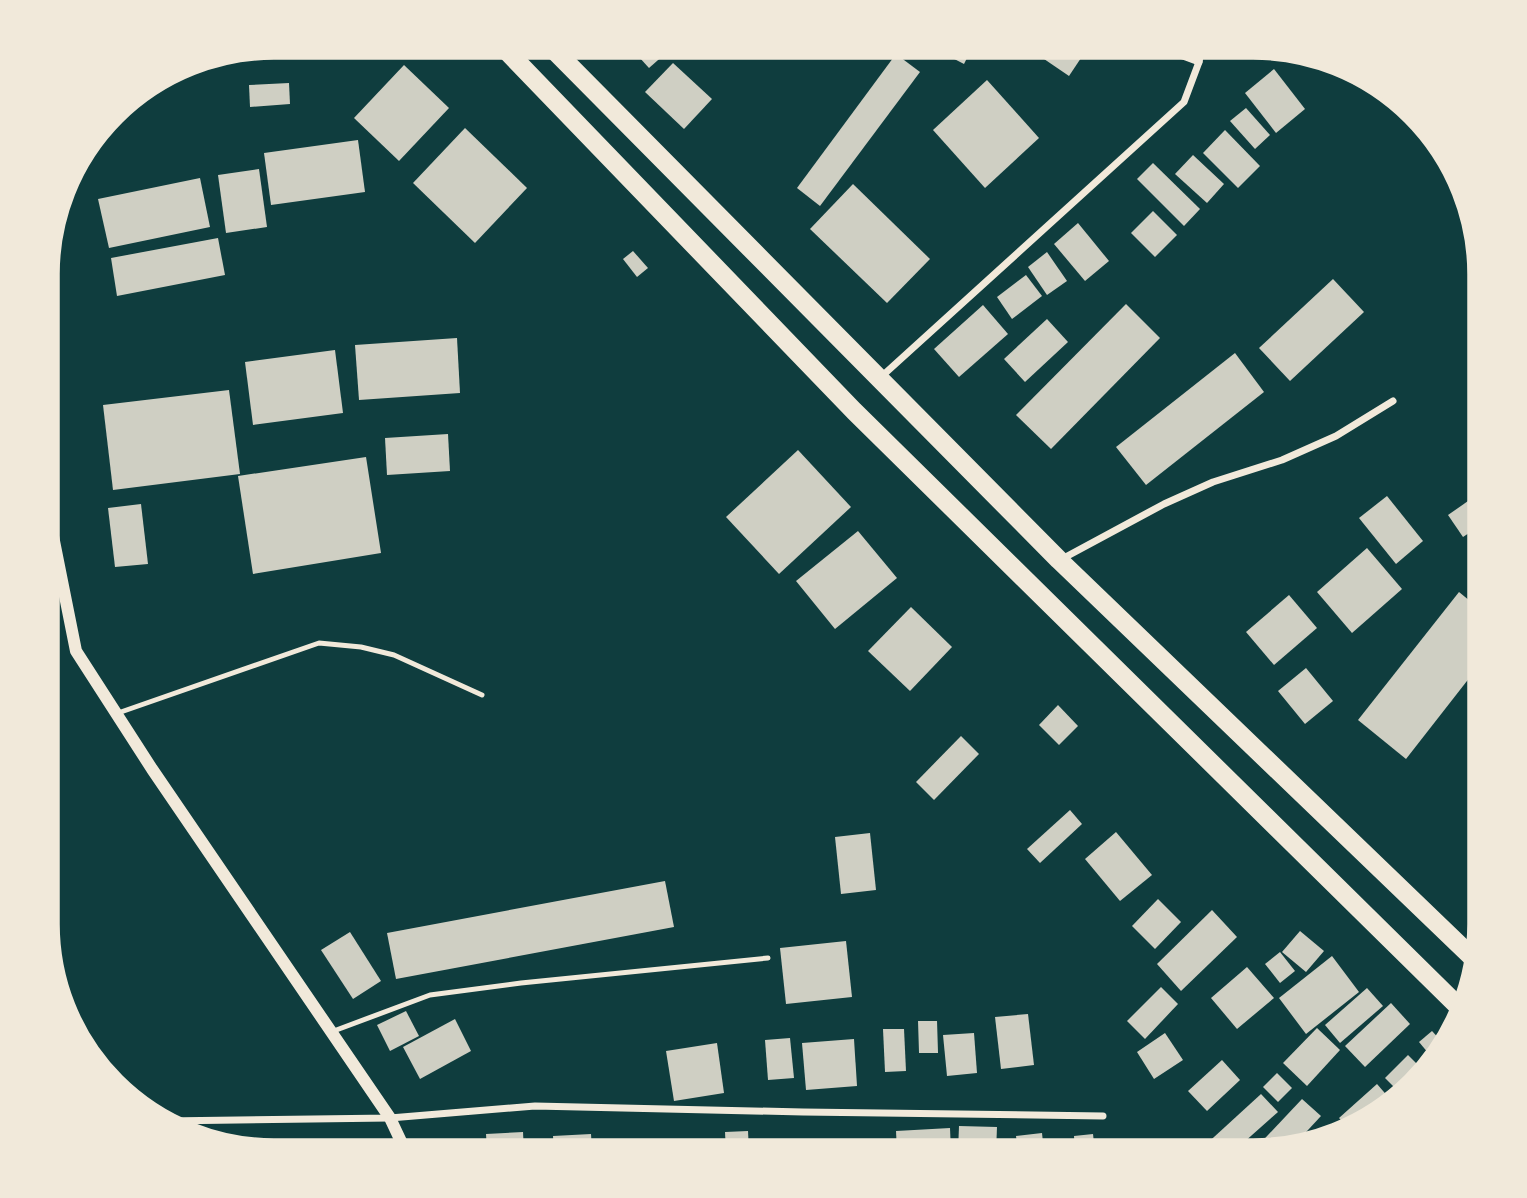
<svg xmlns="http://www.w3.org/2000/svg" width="1527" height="1198" font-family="'Alegreya Sans',sans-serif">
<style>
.building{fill:#cfcfc3}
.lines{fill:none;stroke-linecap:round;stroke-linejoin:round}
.service{stroke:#f1e9da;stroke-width:5}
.minor{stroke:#f1e9da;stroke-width:7}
.tertiary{stroke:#f1e9da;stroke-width:12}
.trunk{stroke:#f1e9da;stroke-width:19}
.rim{fill:none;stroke:#f1e9da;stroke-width:3.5}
</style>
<rect width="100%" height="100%" fill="#0f3d3e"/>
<g class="building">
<path d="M629 46H674L649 68Z"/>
<path d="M929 46H973L964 64Z"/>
<path d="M1025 46H1089L1069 76Z"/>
<path d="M896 54 920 72 820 206 797 188Z"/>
<path d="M673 63 712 99 684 129 645 92Z"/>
<path d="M404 65 449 108 399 161 354 118Z"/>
<path d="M1274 69 1305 109 1276 133 1245 93Z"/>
<path d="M987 80 1039 138 985 188 933 130Z"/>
<path d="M289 83 290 104 250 107 249 85Z"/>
<path d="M1246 108 1270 135 1255 149 1230 121Z"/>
<path d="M465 128 527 188 475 243 413 183Z"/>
<path d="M1225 130 1260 166 1238 188 1203 153Z"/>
<path d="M358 140 365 192 271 205 264 153Z"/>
<path d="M1193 155 1224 184 1207 203 1175 174Z"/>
<path d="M1153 163 1200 209 1184 226 1137 179Z"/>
<path d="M259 169 267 227 226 233 218 175Z"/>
<path d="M200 178 210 227 109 248 98 199Z"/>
<path d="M853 184 930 259 887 303 810 229Z"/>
<path d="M1153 211 1177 235 1155 257 1131 233Z"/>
<path d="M1078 223 1109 261 1085 281 1054 244Z"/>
<path d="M218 238 225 275 117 296 111 258Z"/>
<path d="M633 251 648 268 637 277 623 259Z"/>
<path d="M1047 252 1067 281 1047 295 1028 267Z"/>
<path d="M1026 275 1042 296 1012 319 997 297Z"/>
<path d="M1333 279 1364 312 1290 381 1259 348Z"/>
<path d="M1126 304 1160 338 1051 449 1016 415Z"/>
<path d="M983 305 1008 334 959 377 934 349Z"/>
<path d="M1047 319 1068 342 1025 382 1004 359Z"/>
<path d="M457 338 460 393 359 400 355 345Z"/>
<path d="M335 350 343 413 253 425 245 362Z"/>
<path d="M1235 353 1264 392 1146 485 1116 447Z"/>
<path d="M229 390 240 474 113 490 103 405Z"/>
<path d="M448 434 450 471 387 475 385 438Z"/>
<path d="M798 450 851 507 779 574 726 517Z"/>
<path d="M366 457 381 553 253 574 238 476Z"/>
<path d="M1481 492V525L1463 537 1448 515Z"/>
<path d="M1387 496 1423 541 1396 564 1359 518Z"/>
<path d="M141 504 148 564 115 567 108 508Z"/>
<path d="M858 531 897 578 835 629 796 581Z"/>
<path d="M1367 548 1402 589 1352 633 1317 592Z"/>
<path d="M1459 592 1481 610V663L1406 759 1358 720Z"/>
<path d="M1289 595 1317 628 1274 665 1246 632Z"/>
<path d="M911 607 952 647 910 691 868 651Z"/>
<path d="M1306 668 1333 701 1305 724 1278 691Z"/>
<path d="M1058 705 1078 726 1059 745 1039 725Z"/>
<path d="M961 736 979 754 934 800 916 782Z"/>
<path d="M1070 810 1082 824 1040 863 1027 849Z"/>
<path d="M1116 832 1152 875 1120 901 1085 859Z"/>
<path d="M870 833 876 890 841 894 835 837Z"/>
<path d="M665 881 674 927 396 979 387 933Z"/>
<path d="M1158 899 1181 922 1155 949 1132 926Z"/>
<path d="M1212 910 1237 937 1181 991 1157 964Z"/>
<path d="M1300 931 1324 951 1306 972 1282 952Z"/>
<path d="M350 932 381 981 353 999 321 950Z"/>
<path d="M846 941 852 997 786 1004 780 948Z"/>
<path d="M1280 952 1295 971 1280 983 1265 964Z"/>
<path d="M1332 956 1359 992 1306 1034 1279 998Z"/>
<path d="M1247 967 1274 998 1237 1029 1211 998Z"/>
<path d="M1161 987 1178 1004 1145 1039 1127 1021Z"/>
<path d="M1367 988 1383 1006 1340 1043 1325 1025Z"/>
<path d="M1391 1003 1410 1024 1365 1067 1345 1046Z"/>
<path d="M406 1011 419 1036 390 1051 377 1025Z"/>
<path d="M1028 1014 1034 1065 1001 1069 995 1017Z"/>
<path d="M455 1019 471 1051 420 1079 403 1047Z"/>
<path d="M918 1021H937L938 1053H919Z"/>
<path d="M1317 1028 1340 1050 1307 1086 1283 1063Z"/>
<path d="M883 1029H904L906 1071 885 1072Z"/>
<path d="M1432 1031 1444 1044 1434 1060 1419 1042Z"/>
<path d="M974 1033 977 1073 947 1076 943 1035Z"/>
<path d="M1165 1033 1183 1060 1154 1079 1137 1052Z"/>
<path d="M790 1038 794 1078 768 1080 765 1040Z"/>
<path d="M854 1039 857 1086 806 1090 802 1043Z"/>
<path d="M717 1043 724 1093 674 1101 666 1051Z"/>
<path d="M1408 1055 1426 1073 1400 1093 1385 1078Z"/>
<path d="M1222 1060 1240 1080 1207 1111 1188 1091Z"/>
<path d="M1277 1073 1292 1088 1278 1102 1263 1087Z"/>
<path d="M1377 1084 1390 1099 1349 1129 1339 1118Z"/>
<path d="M1261 1094 1278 1112 1233 1152H1206L1202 1148Z"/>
<path d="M1302 1099 1321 1116 1295 1144 1252 1152Z"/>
<path d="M959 1126 997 1127 996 1152H958Z"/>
<path d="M950 1128 951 1152H897L896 1131Z"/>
<path d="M748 1131 749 1152H726L725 1132Z"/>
<path d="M523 1132 524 1152H487L486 1134Z"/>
<path d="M1042 1133 1044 1152H1018L1016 1136Z"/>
<path d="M591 1134 592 1152H554L553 1136Z"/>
<path d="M1093 1134 1095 1152H1075L1074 1136Z"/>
<rect x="785" y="1140" width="23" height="12"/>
<rect x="762" y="1141" width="22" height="11"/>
<path d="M1123 1146V1152H1102V1149Z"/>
</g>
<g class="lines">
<g class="service">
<path d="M118 713 319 643 361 647 394 655 482 695"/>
<path d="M331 1032 430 995 521 983 768 958"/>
</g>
<g class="minor">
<path d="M1156 46 1199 62"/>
<path d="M881 377 1184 102 1199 62 1202 46"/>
<path d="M1060 560 1164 504 1213 482 1282 460 1336 436 1393 401"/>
<path d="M164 1121 390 1118 535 1106 803 1112 1103 1116"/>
</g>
<path class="tertiary" d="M47 506 76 651 152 769 390 1118 406 1152"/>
<g class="trunk">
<path d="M502 46 854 411 1464 1012"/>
<path d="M550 46 1059 560 1476 961"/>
</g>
</g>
<path d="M0 0H1527V1198H0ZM274 58H1253A216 216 0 0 1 1469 274V924A216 216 0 0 1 1253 1140H274A216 216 0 0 1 58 924V274A216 216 0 0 1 274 58Z" fill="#f1e9da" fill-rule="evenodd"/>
<path class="rim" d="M274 58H1253A216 216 0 0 1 1469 274V924A216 216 0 0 1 1253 1140H274A216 216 0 0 1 58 924V274A216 216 0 0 1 274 58Z"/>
</svg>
